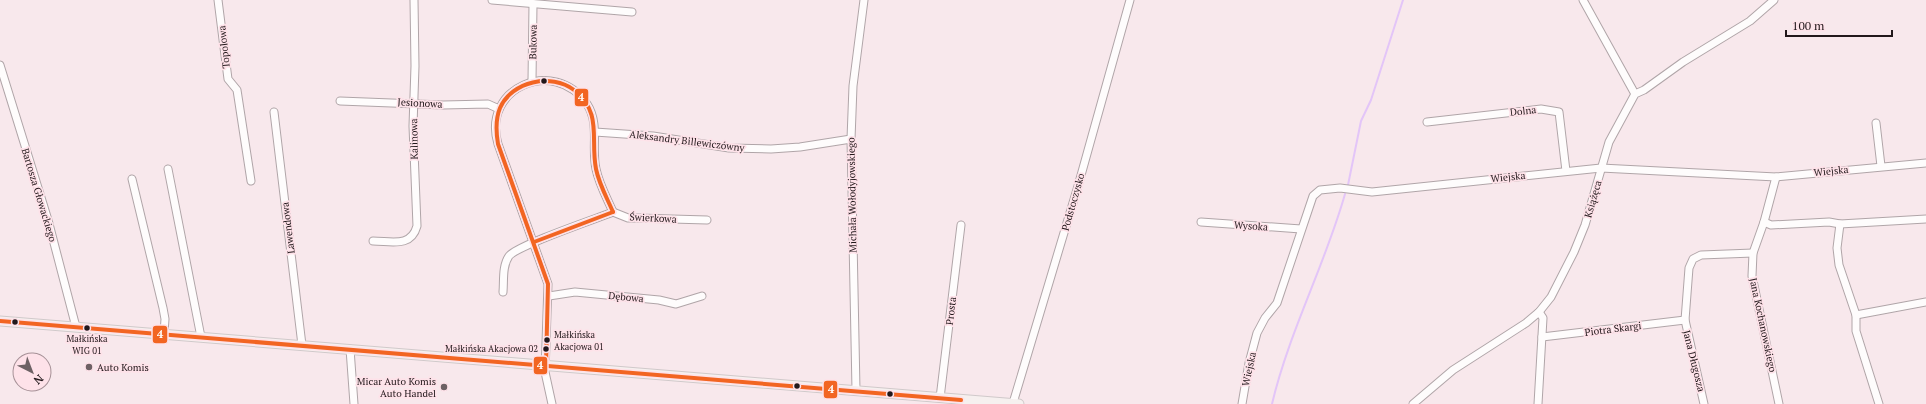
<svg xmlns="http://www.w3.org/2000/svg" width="1926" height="404" font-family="'PT Serif',serif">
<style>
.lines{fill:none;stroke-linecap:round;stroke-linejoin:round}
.stream{stroke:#e3c5f8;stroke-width:2}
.minor-casing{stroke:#b0a5a8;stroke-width:9}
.major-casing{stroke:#d0c9ca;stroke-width:11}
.minor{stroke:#fefcfc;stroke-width:7}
.major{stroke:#f6f0ef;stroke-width:9}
.bus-1-casing{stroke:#fee2e9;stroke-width:7}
.bus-1{stroke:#f26522;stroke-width:4}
.bus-dot{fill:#22181b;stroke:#fee2e9;stroke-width:1.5}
.poi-dot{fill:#6d6164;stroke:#fee2e9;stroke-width:1.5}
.labels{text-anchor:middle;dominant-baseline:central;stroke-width:3.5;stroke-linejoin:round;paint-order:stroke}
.bus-label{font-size:9px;fill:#22181b;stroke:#fee2e9;text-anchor:start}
.street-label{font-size:10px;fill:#22181b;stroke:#fee2e9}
.poi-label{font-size:10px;fill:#22181b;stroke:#fee2e9;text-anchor:start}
.line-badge{stroke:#fee2e9;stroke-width:1.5}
.badge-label{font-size:11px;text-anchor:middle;font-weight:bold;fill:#fff}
</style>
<rect width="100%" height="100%" fill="#f8e8ec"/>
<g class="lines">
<g class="stream">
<path d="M1348 185 1361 121 1371 100 1403 0"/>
<path d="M1272 404C1289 332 1325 265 1345 194"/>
</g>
<defs>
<g id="minor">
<path d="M218 0 228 79 237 90 251 181"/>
<path d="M492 0 632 12"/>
<path d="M1583 0 1635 94"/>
<path d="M0 65 48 220 76 327"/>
<path d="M532 81 533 4"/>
<path d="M340 101 443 105 488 104 499 109"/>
<path d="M274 112 302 345"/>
<path d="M1427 122 1541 109 1559 112 1566 171"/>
<path d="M1876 123 1881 166"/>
<path d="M595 132 653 136 729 148 771 149 800 147 851 139"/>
<path d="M168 169 201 337"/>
<path d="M1776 177 1764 222 1753 253 1752 276 1779 404"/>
<path d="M132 179 163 308 165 319 164 333"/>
<path d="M1201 222 1301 229"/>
<path d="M1764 222 1771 225 1829 222 1840 224 1926 219"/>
<path d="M1840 224 1837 248 1839 265 1856 315V331L1879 404"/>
<path d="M373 241C391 241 411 248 417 226L413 126 415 66 414 0"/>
<path d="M503 292C504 281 502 266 509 256 518 245 595 219 613 212L628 218H637L707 220"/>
<path d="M549 296 575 292 659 300 676 304 702 296"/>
<path d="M1856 315 1926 302"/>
<path d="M1542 337 1685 320"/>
<path d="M350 349 354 404"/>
<path d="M856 390 851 139 853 86 864 0"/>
<path d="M940 398 961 225"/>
<path d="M1013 403 1078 186 1130 0"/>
<path d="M552 404 545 372 548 284 498 144C481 88 554 56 587 104 600 124 591 147 596 169 599 184 607 198 613 212"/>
<path d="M1242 404 1249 363 1257 333 1265 318 1277 303 1313 196 1320 190 1340 188 1372 192 1601 168 1776 177 1926 163"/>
<path d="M1413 404 1453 370 1526 323 1539 312 1551 297 1574 252 1585 225 1609 142 1635 94 1644 90 1683 62 1750 21 1774 0"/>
<path d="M1538 404 1543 318 1539 312"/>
<path d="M1704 404 1685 320 1689 268 1693 259 1701 255 1753 253"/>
</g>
<path id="major" d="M0 321 1019 404"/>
</defs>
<use href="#minor" class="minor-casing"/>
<use href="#major" class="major-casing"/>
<use href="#minor" class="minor"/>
<use href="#major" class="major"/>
<defs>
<g id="bus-1">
<path d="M534 242 613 212"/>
<path d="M0 321 961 400"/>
<path d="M546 366 548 284 498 144C496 132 495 120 500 108 512 81 551 73 574 90 603 113 590 139 596 169 599 184 607 198 613 212"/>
</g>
</defs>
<use href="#bus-1" class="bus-1-casing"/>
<use href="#bus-1" class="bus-1"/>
</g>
<g class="bus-dot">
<circle cx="544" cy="81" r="3.5"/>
<circle cx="15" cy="322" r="3.5"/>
<circle cx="87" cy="328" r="3.5"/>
<circle cx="547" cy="340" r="3.5"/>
<circle cx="546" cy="349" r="3.5"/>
<circle cx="797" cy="386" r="3.5"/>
<circle cx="890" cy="394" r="3.5"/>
</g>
<g class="poi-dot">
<circle cx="89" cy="367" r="4"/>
<circle cx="444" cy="387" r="4"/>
</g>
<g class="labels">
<g class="bus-label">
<text x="554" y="335">Małkińska<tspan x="554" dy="12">Akacjowa 01</tspan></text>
<text x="87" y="339" text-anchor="middle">Małkińska<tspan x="87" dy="12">WIG 01</tspan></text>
<text x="538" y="349" text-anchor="end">Małkińska Akacjowa 02</text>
</g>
<g class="street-label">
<text transform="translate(533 42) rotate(-89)">Bukowa</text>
<text transform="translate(224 47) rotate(-96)">Topolowa</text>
<text transform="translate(420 103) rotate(3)">Jesionowa</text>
<text transform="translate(1523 111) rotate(-6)">Dolna</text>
<text transform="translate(414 139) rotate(-91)">Kalinowa</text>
<text transform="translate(687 141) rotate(7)">Aleksandry Billewiczówny</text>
<text transform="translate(1831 171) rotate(-6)">Wiejska</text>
<text transform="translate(1508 177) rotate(-6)">Wiejska</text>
<text transform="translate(39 195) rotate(73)">Bartosza Głowackiego</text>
<text transform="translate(852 195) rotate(-91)">Michała Wołodyjowskiego</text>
<text transform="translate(1593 199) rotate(-74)">Książęca</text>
<text transform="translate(1073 202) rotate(-74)">Podstoczysko</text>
<text transform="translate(653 218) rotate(3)">Świerkowa</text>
<text transform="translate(1251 226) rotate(4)">Wysoka</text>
<text transform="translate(288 228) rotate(-97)">Lawendowa</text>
<text transform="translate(626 297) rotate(6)">Dębowa</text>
<text transform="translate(951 311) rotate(-83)">Prosta</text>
<text transform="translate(1763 325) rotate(78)">Jana Kochanowskiego</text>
<text transform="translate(1613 329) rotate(-7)">Piotra Skargi</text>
<text transform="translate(1694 361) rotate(76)">Jana Długosza</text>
<text transform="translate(1249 369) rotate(-78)">Wiejska</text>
</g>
<g class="poi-label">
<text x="97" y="367">Auto Komis</text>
<text x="436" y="381" text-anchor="end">Micar Auto Komis<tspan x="436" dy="12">Auto Handel</tspan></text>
</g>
</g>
<g class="line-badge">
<rect x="574" y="88" width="15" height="19" rx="4" fill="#f26522"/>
<rect x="152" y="325" width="16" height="19" rx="4" fill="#f26522"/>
<rect x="533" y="356" width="15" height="19" rx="4" fill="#f26522"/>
<rect x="823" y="380" width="15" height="19" rx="4" fill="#f26522"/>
</g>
<g class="badge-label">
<text x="581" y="101">4</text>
<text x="160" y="338">4</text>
<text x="540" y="369">4</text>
<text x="831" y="393">4</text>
</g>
<g transform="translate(32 372) rotate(138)"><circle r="19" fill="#fee2e9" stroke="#a69197"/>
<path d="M0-3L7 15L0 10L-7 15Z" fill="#6d6164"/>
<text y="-6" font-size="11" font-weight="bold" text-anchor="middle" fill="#22181b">N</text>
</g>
<path d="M1786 30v6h106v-6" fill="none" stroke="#22181b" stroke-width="2"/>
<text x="1792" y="30" font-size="12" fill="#22181b" stroke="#fee2e9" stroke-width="3" paint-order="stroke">100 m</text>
</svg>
